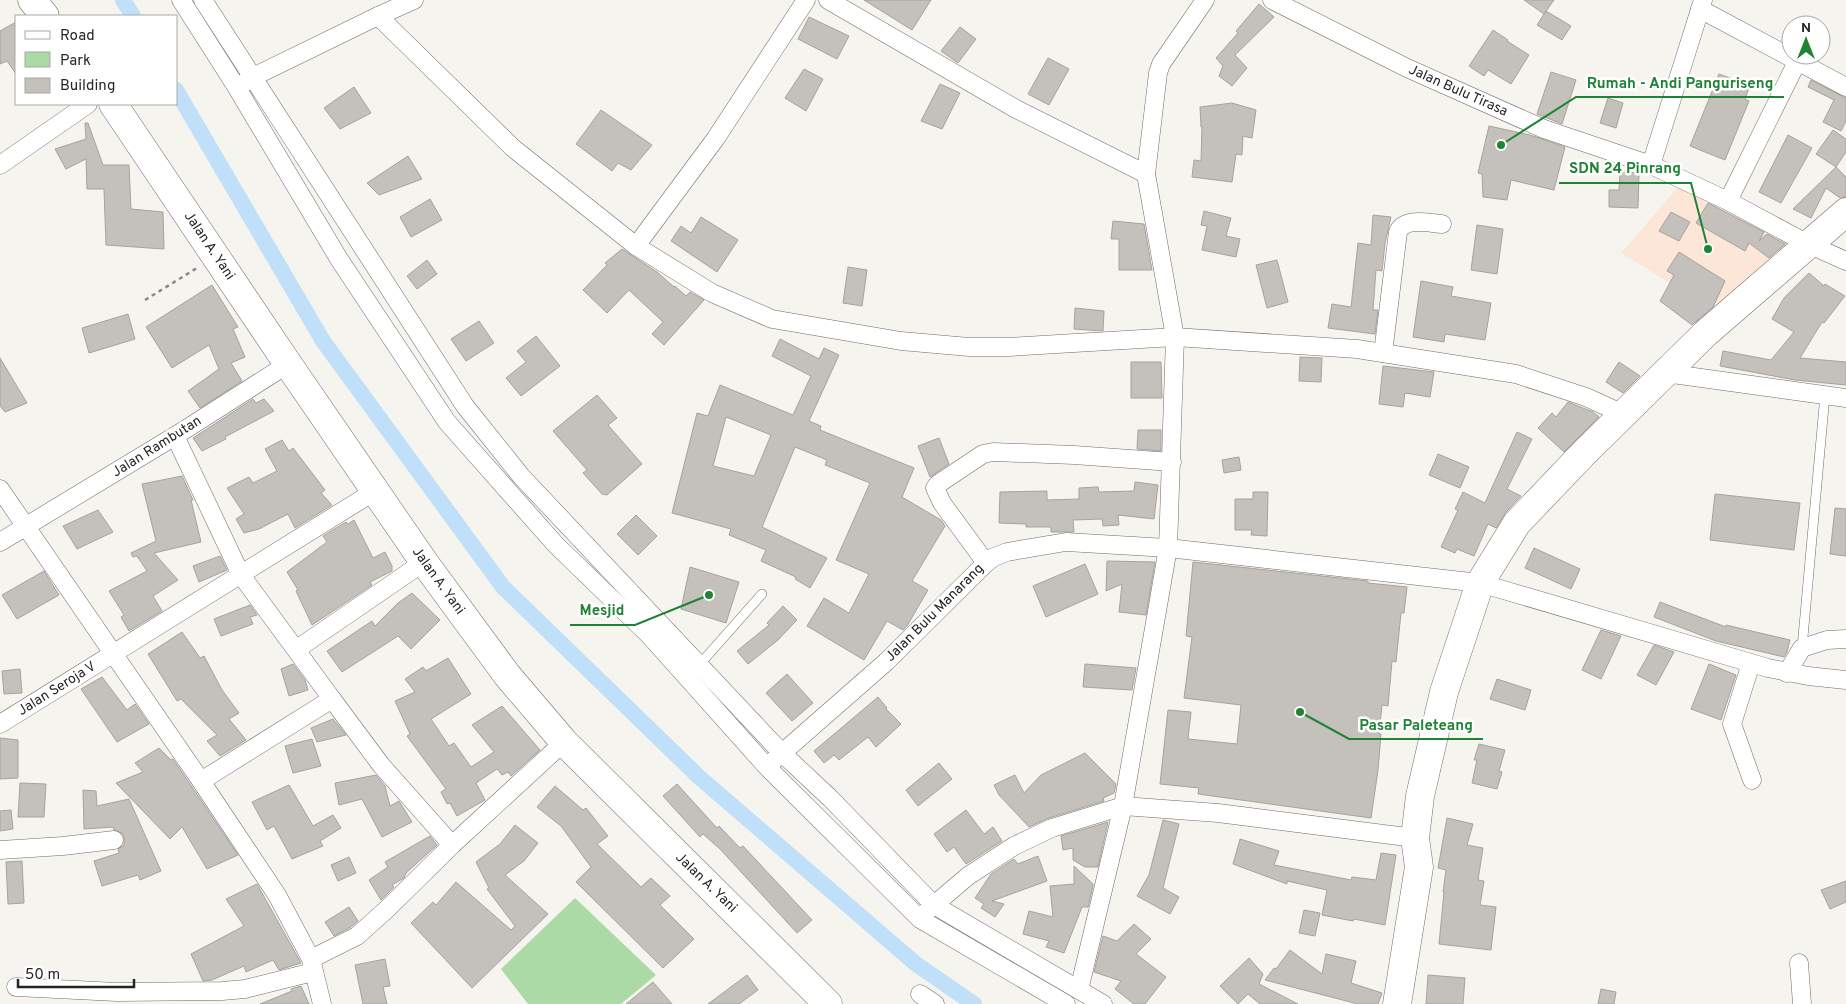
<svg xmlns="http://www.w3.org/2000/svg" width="1846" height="1004" font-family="Overpass,sans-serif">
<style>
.education{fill:#fbe6d7}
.green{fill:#abdaa6}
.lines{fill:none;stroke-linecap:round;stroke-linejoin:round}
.canal{stroke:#c0e0fa;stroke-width:16}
.building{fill:#c4c0bb;stroke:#a6a29d;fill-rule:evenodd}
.service-casing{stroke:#6e6c67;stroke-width:10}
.minor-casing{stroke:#6e6c67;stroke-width:19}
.primary-casing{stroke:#6e6c67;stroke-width:29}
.trunk-casing{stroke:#6e6c67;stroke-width:29}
.path{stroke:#8a8985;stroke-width:2.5;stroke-dasharray:4 4;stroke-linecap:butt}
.service{stroke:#fff;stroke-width:9}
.minor{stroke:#fff;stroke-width:18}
.primary{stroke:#fff;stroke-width:28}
.trunk{stroke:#fff;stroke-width:28}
.labels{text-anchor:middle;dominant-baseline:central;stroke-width:5;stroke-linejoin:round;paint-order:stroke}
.street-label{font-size:14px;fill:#262523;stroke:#fff}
.leader{fill:none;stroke:#208235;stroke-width:2}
.callout-dot{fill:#208235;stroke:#fff;stroke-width:2}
.callout-label{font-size:15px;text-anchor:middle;font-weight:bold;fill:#208235;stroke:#fff;stroke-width:5;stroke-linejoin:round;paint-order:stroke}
</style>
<rect width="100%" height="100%" fill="#f6f4ee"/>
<path class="education" d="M1680 185 1796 244 1714 310 1621 253Z"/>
<path class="green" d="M575 898 656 975 621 1004H528L501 969Z"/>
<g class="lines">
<g class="canal">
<path d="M123 0 133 16"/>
<path d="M176 90 323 341 503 587 699 777 916 964 974 1004"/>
</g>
</g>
<g class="building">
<path d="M864 0H931L912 30Z"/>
<path d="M1524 0H1554L1544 14Z"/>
<path d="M1259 4 1274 17 1235 55 1247 68 1232 86 1219 76 1223 66 1216 58 1238 33 1236 31Z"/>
<path d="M1546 11 1571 26 1562 40 1537 25Z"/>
<path d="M809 17 849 36 837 59 798 39Z"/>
<path d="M16 22V74L7 61 0 64V31Z"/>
<path d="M960 27 976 39 958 63 941 51Z"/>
<path d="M1493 30 1508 40 1507 41 1529 55 1511 84 1488 70 1484 76 1469 66Z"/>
<path d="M1048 58 1069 69 1049 105 1028 94Z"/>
<path d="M804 69 823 79 806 111 785 98Z"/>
<path d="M1551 72 1576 80 1562 124 1537 114Z"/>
<path d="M1719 74 1750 85 1745 99 1749 101 1725 160 1690 146Z"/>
<path d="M1811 80 1846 98V121L1841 131 1823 122 1834 100 1808 87Z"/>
<path d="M940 84 960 93 942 129 921 121Z"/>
<path d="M354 87 371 113 340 129 324 108Z"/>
<path d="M1608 98 1623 103 1616 128 1600 123Z"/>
<path d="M1232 103 1256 110 1252 138 1243 136 1242 155 1236 154 1232 182 1192 177 1194 160 1201 161 1202 127H1201L1200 107Z"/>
<path d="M601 110 652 145 631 170 618 163 612 171 576 144Z"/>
<path d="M85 123H88L103 165H129L131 209 163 212 164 249 106 245 104 189H87L86 159 66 169 55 149 86 139Z"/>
<path d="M1489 126 1530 135 1565 147 1554 190 1511 180 1507 200 1483 197 1482 174 1478 173Z"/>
<path d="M1833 130 1846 139V152L1836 167 1816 154Z"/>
<path d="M1788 135 1812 148 1781 203 1759 192Z"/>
<path d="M408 156 422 179 379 195 367 183Z"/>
<path d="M1836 167 1846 177V197L1840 198 1826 188 1811 218 1793 209Z"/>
<path d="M1620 172 1639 173 1638 208 1609 207V190H1619Z"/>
<path d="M430 199 442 220 411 237 400 217Z"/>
<path d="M1708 203 1764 232 1759 241 1767 234 1785 244 1769 258 1749 243 1745 251 1696 223Z"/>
<path d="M1204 211 1231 218 1226 236 1240 239 1236 257 1202 250 1207 226 1201 225Z"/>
<path d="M1671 212 1690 222 1679 241 1659 231Z"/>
<path d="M1373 215 1391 217 1385 243 1382 271 1376 270 1373 310H1378L1375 334 1328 328 1332 304 1351 307 1358 243 1371 245Z"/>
<path d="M701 217 738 240 717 272 671 241 681 226 691 233Z"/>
<path d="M1113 221 1144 224 1152 270H1119V239H1111Z"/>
<path d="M1477 225 1503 229 1497 274 1471 270Z"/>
<path d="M622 249 657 272 674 287 675 286 686 296 690 292 704 300 664 345 652 334 663 322 629 290 607 313 583 290 607 265 605 263Z"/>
<path d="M1679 252 1725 281 1713 307 1692 325 1660 301 1674 275 1667 271Z"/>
<path d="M427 260 437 274 417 289 407 276Z"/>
<path d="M1277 260 1288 302 1267 308 1256 265Z"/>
<path d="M848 267 867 270 862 306 843 303Z"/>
<path d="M1809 273 1824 286 1825 284 1845 296 1824 323 1822 322 1800 358 1846 362V385L1795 380 1720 366 1723 351 1771 360 1794 332 1772 319 1784 298Z"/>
<path d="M1421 281 1453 287 1451 296 1491 303 1485 340 1445 334 1444 342 1413 337Z"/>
<path d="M212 285 238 327 233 329 245 357 231 363 242 381 200 408 188 391 219 369 209 345 172 368 146 327Z"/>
<path d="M1075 308 1104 311 1103 331 1074 329Z"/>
<path d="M128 314 135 339 89 353 82 328Z"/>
<path d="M479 321 494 343 466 361 451 339Z"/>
<path d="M536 336 560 366 521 396 506 378 526 362 517 351Z"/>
<path d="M780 339 819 359 824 348 839 355 809 421 821 426 820 430 914 468 902 497 941 520 945 526 912 581 928 590 907 626 903 630 887 621 864 660 807 626 824 598 849 613 869 574 836 560 870 483 825 465 827 460 795 447 762 527 827 558 810 588 795 579 796 577 761 561 766 550 729 535 731 529 672 513 697 413 708 416 720 385 793 415 811 376 772 356ZM726 417 771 435 754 476 713 466Z"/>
<path d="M1300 357 1322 358 1321 382 1299 381Z"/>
<path d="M0 358 27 403 5 412 0 406Z"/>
<path d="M1131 362H1161L1162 398H1131Z"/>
<path d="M1619 362 1640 376 1623 393 1606 382Z"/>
<path d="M1383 366 1434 372 1430 397 1405 393 1403 407 1379 404Z"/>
<path d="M597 395 617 418 608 425 642 464 607 495 602 494 583 473 587 470 553 431Z"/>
<path d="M253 399 256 403 264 399 274 411 225 437 226 439 202 451 193 438Z"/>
<path d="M1568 402 1593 412 1599 417 1564 452 1538 428 1552 413 1556 417Z"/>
<path d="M1138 430H1161V451L1137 449Z"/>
<path d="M1517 432 1532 439 1507 489 1521 496 1506 512 1496 528 1488 524 1474 556 1457 549 1455 553 1441 547 1458 510 1455 509 1463 492 1485 503Z"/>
<path d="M939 438 949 464 930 477 918 446Z"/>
<path d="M282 440 289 451 293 448 325 490 321 493 332 505 295 528 288 514 259 529 244 533 236 519 244 514 227 488 249 477 253 483 277 471 265 449Z"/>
<path d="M1438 454 1469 467 1460 488 1429 475Z"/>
<path d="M1239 457 1241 470 1224 473 1222 460Z"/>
<path d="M182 476 193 500H191L201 542 154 553 178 580 153 596 162 611 129 631 121 617 124 615 109 591 147 571 137 556 133 557 131 553 156 541 142 484Z"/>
<path d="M1135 482 1158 485 1154 519 1118 515 1119 525 1103 526 1102 519 1073 520 1074 532H1051V527H1026V524L999 523 1000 492 1047 491V500L1079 499V488L1098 487 1099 492 1134 491Z"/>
<path d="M1253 492H1268L1267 536 1251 535 1252 530H1235V499H1253Z"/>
<path d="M1715 494 1800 503 1794 550 1710 540Z"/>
<path d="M1835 508 1846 509V556L1830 554Z"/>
<path d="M98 510 113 532 77 549 63 526Z"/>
<path d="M636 515 657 536 638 555 617 534Z"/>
<path d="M354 520 373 558 385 552 392 566V571L370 582 372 585 312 625 296 591 298 590 287 572 327 542 323 536 346 522 348 524Z"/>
<path d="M1534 548 1580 569 1571 589 1525 568Z"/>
<path d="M220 556 227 570 199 582 193 566Z"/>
<path d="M1107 561 1155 562 1146 615 1119 612 1122 584 1106 591Z"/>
<path d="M1193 562 1368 581V583L1407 587 1404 613H1401L1396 662 1392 661 1388 706 1382 705 1379 734H1381L1378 770 1371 818 1198 794 1199 788 1160 784 1168 710 1191 712 1188 739 1237 744 1241 705 1184 698 1192 637 1186 636Z"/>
<path d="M1085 564 1098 594 1046 617 1033 586Z"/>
<path d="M690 567 739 582 726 623 681 609Z"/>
<path d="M44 571 59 595 17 619 2 595Z"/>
<path d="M412 593 440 620 411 649 398 636 342 672 327 651 372 621 375 626 398 603Z"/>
<path d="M1660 602 1726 627V625L1790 640 1787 652 1784 657 1716 641 1654 617Z"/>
<path d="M250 605 257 615 250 617 253 624 221 636 214 619Z"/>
<path d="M783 606 797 620 778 640 748 664 737 651 769 625 767 623Z"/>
<path d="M1601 630 1621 636 1601 679 1582 670Z"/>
<path d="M182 632 200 658 204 656 222 690 239 713 229 719 246 740 220 756 207 741 217 735 181 699 177 701 148 654Z"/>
<path d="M1654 645 1674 652 1656 685 1637 675Z"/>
<path d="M448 658 471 694 431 719 449 746 454 743 471 767 494 752 472 725 502 706 540 750 511 776 508 772 502 775 497 769 476 783 485 800 457 816 450 803 447 804 441 792 446 789 407 736 410 734 395 701 415 692 405 679 423 667 426 671Z"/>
<path d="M293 664 305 680 308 690 289 696 281 669Z"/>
<path d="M1085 664 1136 668 1132 690 1083 687Z"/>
<path d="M1709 664 1736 675 1721 720 1691 709Z"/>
<path d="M20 669 22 693 4 694 2 671Z"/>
<path d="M787 674 813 703 792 721 766 693Z"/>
<path d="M102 677 127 710 135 704 149 724 117 742 81 689Z"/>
<path d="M1497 679 1531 690 1525 710 1490 699Z"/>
<path d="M878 697 887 708 886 709 901 724 876 747 868 737 839 760 834 755 824 763 814 751Z"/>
<path d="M333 719 346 735 317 742 311 728Z"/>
<path d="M0 738 18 740V778L0 779Z"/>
<path d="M312 739 321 766 293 773 285 746Z"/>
<path d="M1479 744 1505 750 1499 771 1502 772 1497 789 1472 783 1477 760H1474Z"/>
<path d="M159 748 171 760 173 759 238 855 207 869 182 827 170 839 116 783 143 772 135 763Z"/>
<path d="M1085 753 1116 784 1114 793 1103 798 1104 801 1049 818 1029 827 999 795 994 785 1015 775 1024 793 1041 775Z"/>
<path d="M939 763 952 779 918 806 906 790Z"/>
<path d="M376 775 385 786 390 806 399 801 412 822 382 837 362 799 339 805 335 783Z"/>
<path d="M20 783 46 784 44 817H18Z"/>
<path d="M677 784 717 828 719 826 740 848 743 846 812 920 797 933 720 849 703 834 700 837 663 796Z"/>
<path d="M289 785 313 826 333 815 341 828 320 841 323 846 292 859 274 826 267 830 252 802Z"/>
<path d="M555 786 583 810 586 808 608 836 597 844 641 887 651 878 670 896 660 905 694 939 663 968 576 882 591 867 561 826 537 807Z"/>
<path d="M83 790 96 791 97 806 129 799 161 871 140 880 138 875 102 886 94 861 119 853 118 849 124 845V838L122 833 114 830 113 827 84 829Z"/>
<path d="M11 810 13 829 0 831V811Z"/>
<path d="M966 810 984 834 993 827 1002 841 966 864 954 847 947 852 934 834Z"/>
<path d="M1447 818 1473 824 1467 845 1483 848 1478 880 1484 881 1480 905 1496 907 1491 950 1439 944 1444 892H1443L1446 870 1438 868Z"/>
<path d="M1163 820 1179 824 1163 888 1179 897 1170 914 1137 896 1149 875Z"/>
<path d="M1108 822 1098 867H1085L1073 860V848L1063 850 1061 836Z"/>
<path d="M515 825 538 843 524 861 505 875 548 914 472 988 411 923 433 902 436 905 456 882 511 930 515 926 487 889 489 888 476 862 500 844Z"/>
<path d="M430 836 437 845 406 873 404 878 392 885 394 887 381 900 369 880 388 867 385 862Z"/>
<path d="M1240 839 1279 851 1274 865 1351 880 1352 877 1376 880 1381 853 1396 855 1385 925 1354 919 1353 921 1322 915 1327 890 1287 881V884L1233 864Z"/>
<path d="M1038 856 1047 881 992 901 1004 904 995 917 981 908 984 904 975 898 991 874 1014 859 1018 864Z"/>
<path d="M349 857 356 873 338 881 331 865Z"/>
<path d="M22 861 24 903 8 904 6 862Z"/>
<path d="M1074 866 1093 884V886L1088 907H1082L1064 953 1046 947 1049 941 1023 934 1029 911 1053 917 1050 886 1074 884Z"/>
<path d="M1846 881V902L1830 909 1821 890Z"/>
<path d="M257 884 301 963 279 970 273 960 246 972 244 966 212 980 203 981 191 954 244 926 226 899Z"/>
<path d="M349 907 358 921 351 927 334 936 325 922Z"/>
<path d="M1304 910 1320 913 1315 936 1299 933Z"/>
<path d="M1134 924 1151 939 1136 954 1166 977 1145 1004H1134L1115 989 1121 981 1094 972 1103 936 1117 941Z"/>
<path d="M1290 950 1322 974 1326 954 1356 961 1351 983 1382 993 1378 1004H1358L1265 980 1274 968 1276 969Z"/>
<path d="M1249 958 1263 974 1259 984 1298 1004H1260L1248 994 1238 1004 1220 986Z"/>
<path d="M385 959 390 986 383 987 387 1004H363L355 965Z"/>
<path d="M747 975 758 990 739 1004H708Z"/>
<path d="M1428 975 1465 978 1463 1004H1426Z"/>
<path d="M653 982 672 1004H626Z"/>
<path d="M301 986 309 1004H260L292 991 291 989Z"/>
<path d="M1601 989 1616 992 1614 1004H1598Z"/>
</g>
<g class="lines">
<defs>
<g id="service">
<path d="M1802 648 1825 395"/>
<path d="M700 664 762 594"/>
</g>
<g id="minor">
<path d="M181 0 237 88 339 259 447 422 556 545 649 635 767 767 920 919 1066 1004"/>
<path d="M203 0 465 406 521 476 782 753 830 798 934 905 1103 1004"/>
<path d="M828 0 1016 109 1146 174 1175 337 1168 548 1123 806 1079 990"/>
<path d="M1272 0 1407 68 1544 129 1651 165 1728 201 1808 244 1846 261"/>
<path d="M1700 9 1846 87"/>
<path d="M378 16 513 148 636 246 712 293 772 319 901 341 969 347H1009L1175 337 1357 349 1516 374 1586 397 1623 414"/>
<path d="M244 83 253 77 378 16 414 0"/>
<path d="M0 165 88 104"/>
<path d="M1651 165 1703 0"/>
<path d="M1146 174 1158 73 1161 64 1205 0"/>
<path d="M1728 201 1797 62"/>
<path d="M636 246 716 138 806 0"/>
<path d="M1383 353 1398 232C1404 217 1428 223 1442 224"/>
<path d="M1665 373 1846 398"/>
<path d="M175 436 241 575 332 699 201 781"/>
<path d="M0 489 201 781 277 895 311 959 322 1004"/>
<path d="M0 542 175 436 288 364"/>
<path d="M986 563 942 503 935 488 938 484 983 454 993 452 1074 455 1172 462"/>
<path d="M297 649 424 562"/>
<path d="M1751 663 1732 724 1752 780"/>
<path d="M1787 673 1802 648 1827 640 1846 639"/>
<path d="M332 699 381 765 452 845"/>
<path d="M0 724 375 491"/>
<path d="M773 761 886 662 986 563 994 557 1007 552 1066 542 1168 548 1480 583 1768 668 1808 676 1846 680"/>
<path d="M0 850 63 846 114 840"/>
<path d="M927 911 968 876 1014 846 1052 828 1123 806 1218 813 1415 838"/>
<path d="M311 959 357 936 386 910 452 845 564 742"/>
<path d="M1799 963 1802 1004"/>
<path d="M16 987 117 992 222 991 245 989 313 972"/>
<path d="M920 994 935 1004"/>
</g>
<path id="primary" d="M1397 1004 1419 867 1415 838 1420 796 1444 692 1480 583 1517 523 1584 453 1706 333 1846 212"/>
<g id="trunk">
<path d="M32 0 45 16"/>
<path d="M113 104 288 364 424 562 507 675 564 742 828 1004"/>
</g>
</defs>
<use href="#service" class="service-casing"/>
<use href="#minor" class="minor-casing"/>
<use href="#primary" class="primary-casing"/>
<use href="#trunk" class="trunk-casing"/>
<path class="path" d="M145 300 197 268"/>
<use href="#service" class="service"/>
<use href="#minor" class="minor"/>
<use href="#primary" class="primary"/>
<use href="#trunk" class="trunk"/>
</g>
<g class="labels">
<g class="street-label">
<text transform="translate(1458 91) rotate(24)">Jalan Bulu Tirasa</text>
<text transform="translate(209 246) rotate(56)">Jalan A. Yani</text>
<text transform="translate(157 447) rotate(-32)">Jalan Rambutan</text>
<text transform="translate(438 581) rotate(54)">Jalan A. Yani</text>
<text transform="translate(935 613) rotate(-45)">Jalan Bulu Manarang</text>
<text transform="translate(57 689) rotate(-32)">Jalan Seroja V</text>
<text transform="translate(706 883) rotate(44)">Jalan A. Yani</text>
</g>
</g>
<path class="leader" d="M1501 145L1576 97H1784M1708 249L1691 183H1559M709 595L635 625H570M1300 712L1349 739H1483"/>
<g class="callout-dot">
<circle cx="1501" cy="145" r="5"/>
<circle cx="1708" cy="249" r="5"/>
<circle cx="709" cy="595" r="5"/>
<circle cx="1300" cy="712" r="5"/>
</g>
<g class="callout-label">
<text x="1680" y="88">Rumah - Andi Panguriseng</text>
<text x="1625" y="173">SDN 24 Pinrang</text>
<text x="602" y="615">Mesjid</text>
<text x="1416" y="730">Pasar Paleteang</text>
</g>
<rect x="15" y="15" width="162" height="90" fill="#ffffff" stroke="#a8a8a7"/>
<rect x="25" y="31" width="25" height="8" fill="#ffffff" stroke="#a8a8a7"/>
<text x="60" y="40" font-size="15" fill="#262523">Road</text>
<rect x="25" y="52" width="25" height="15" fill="#abdaa6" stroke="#a8a8a7"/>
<text x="60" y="65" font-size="15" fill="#262523">Park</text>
<rect x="25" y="78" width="25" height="15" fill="#c4c0bb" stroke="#a8a8a7"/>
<text x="60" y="90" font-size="15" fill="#262523">Building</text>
<g transform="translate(1806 40)"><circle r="24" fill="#ffffff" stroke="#a8a8a7"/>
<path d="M0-4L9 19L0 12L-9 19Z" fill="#208235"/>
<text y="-8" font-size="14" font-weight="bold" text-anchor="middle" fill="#262523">N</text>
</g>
<path d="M18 979v8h116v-8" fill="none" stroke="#262523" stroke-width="2.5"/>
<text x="25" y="979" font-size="15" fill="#262523" stroke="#ffffff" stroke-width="4" paint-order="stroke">50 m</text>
</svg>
